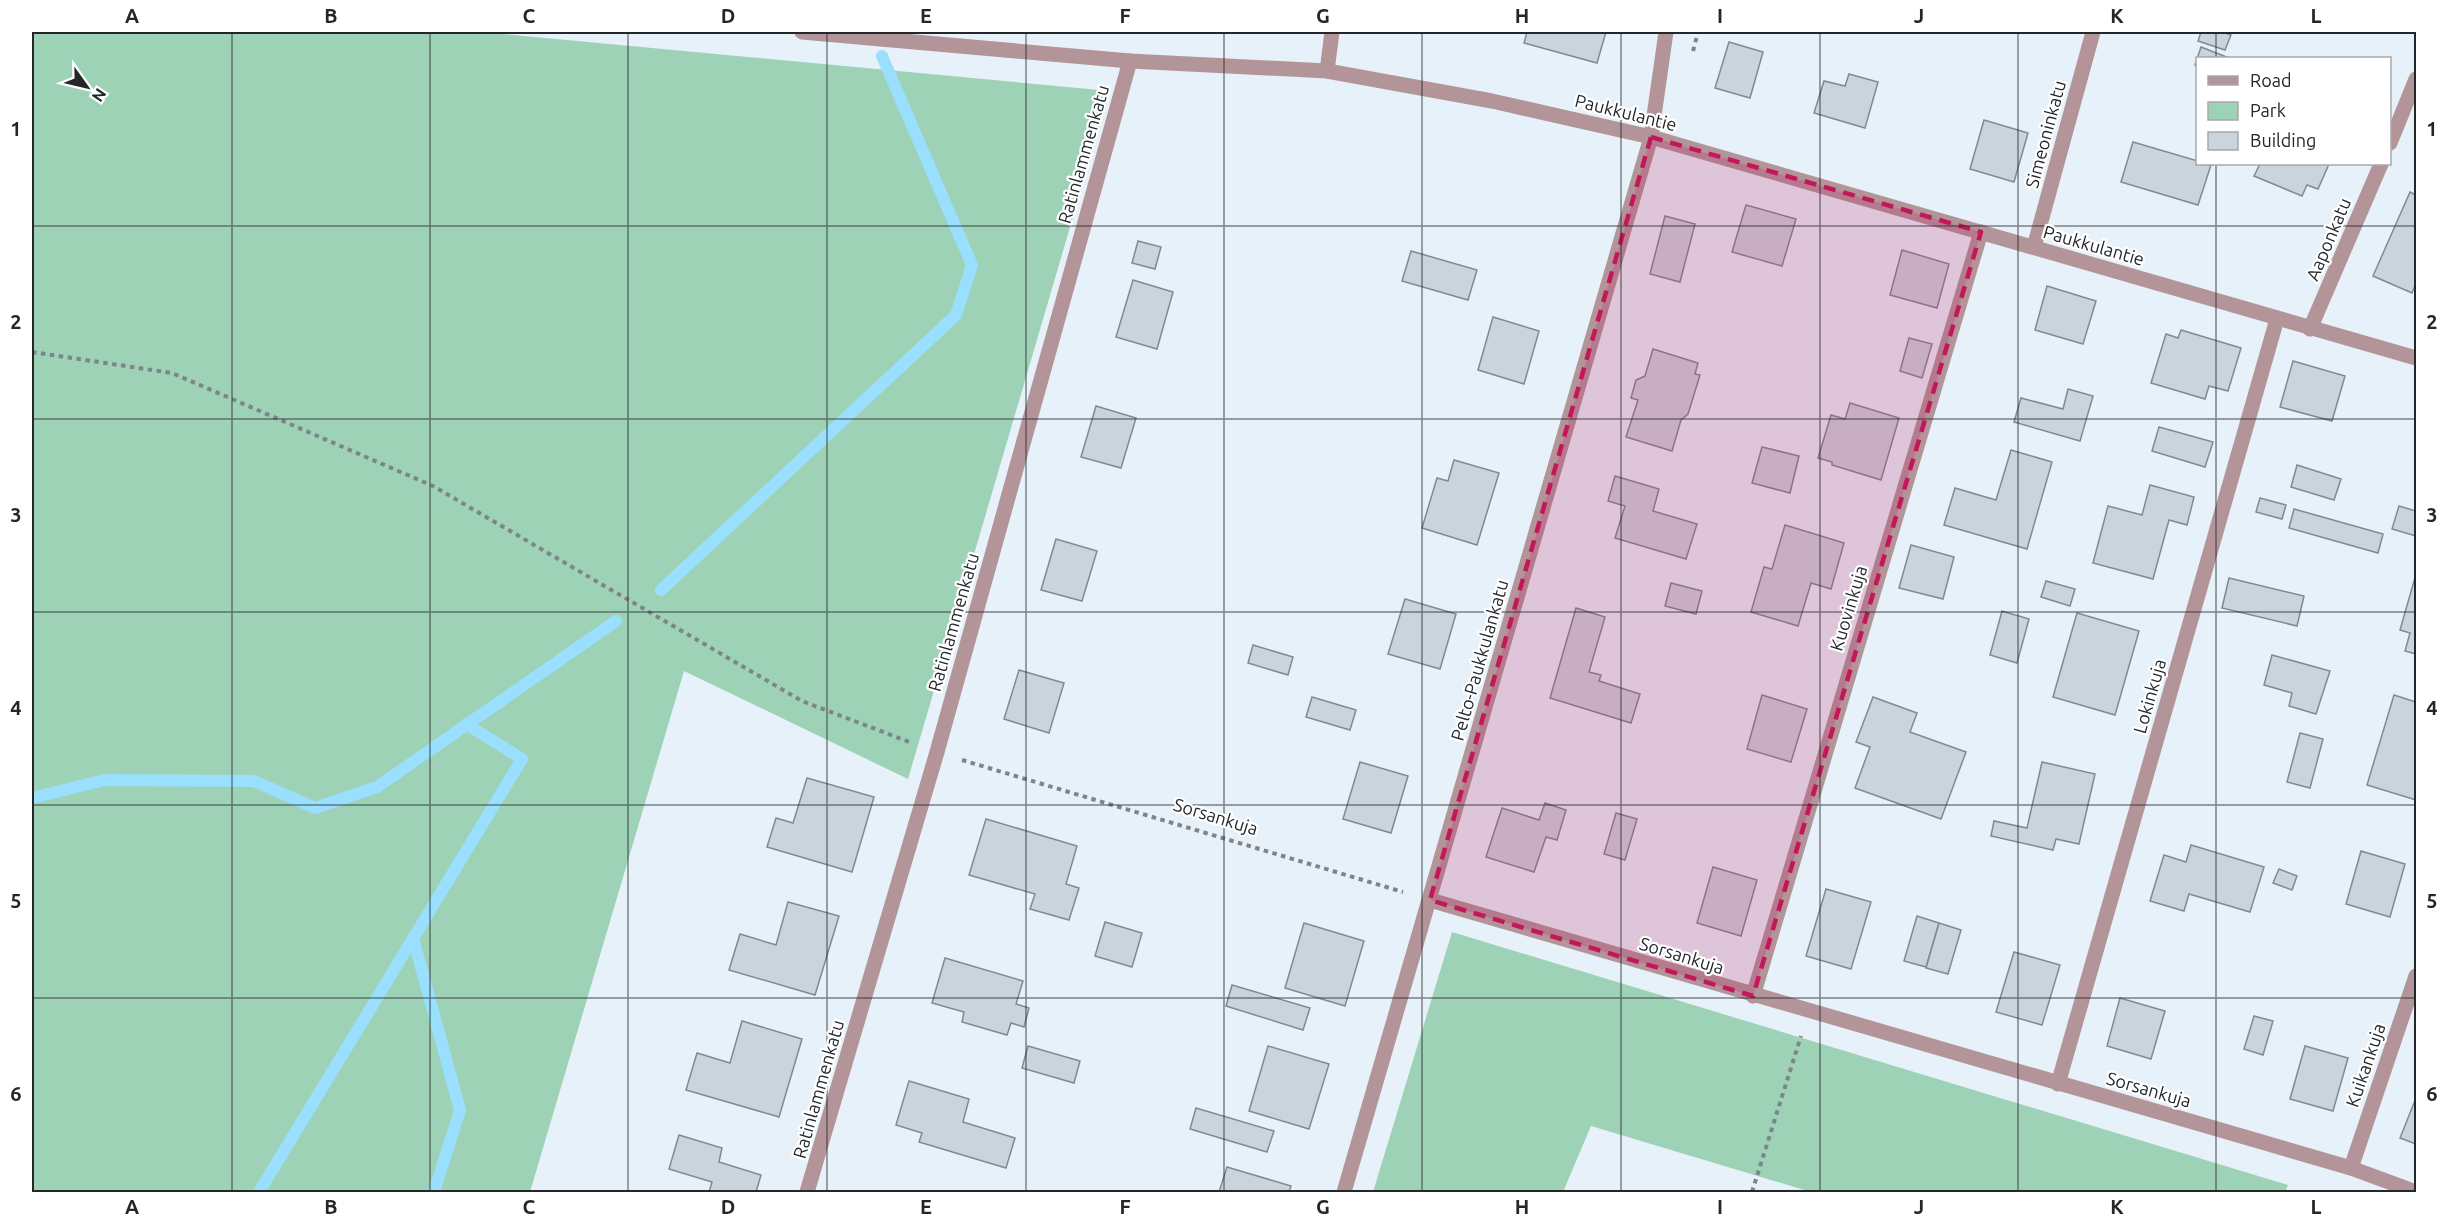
<svg xmlns="http://www.w3.org/2000/svg" width="2448" height="1224" font-family="Ubuntu,sans-serif">
<style>
.green{fill:#9ed2b6}
.lines{fill:none;stroke-linecap:round;stroke-linejoin:round}
.stream{stroke:#9adffe;stroke-width:12}
.building{fill:#c9d4dc;stroke:#808a92;stroke-width:1.5}
.path{stroke:#7e858a;stroke-width:4;stroke-dasharray:4.5 4.5;stroke-linecap:butt}
.street{stroke:#b29499;stroke-width:15}
.marked{fill:#c2185b;fill-opacity:0.2;stroke:#c2185b;stroke-width:4.5;stroke-dasharray:12 8;stroke-linejoin:round}
.grid{fill:none;stroke:#23272a;stroke-width:1.5;stroke-opacity:0.55}
.labels{text-anchor:middle;dominant-baseline:central;stroke-width:4.5;stroke-linejoin:round;paint-order:stroke}
.street-label{font-size:18px;fill:#23272a;stroke:#fff}
.neatline{fill:none;stroke:#23272a;stroke-width:2}
.grid-label{font-size:20px;text-anchor:middle;font-weight:bold;fill:#23272a}
</style>
<rect width="100%" height="100%" fill="#e6f1f9"/>
<g class="green">
<path d="M32 32H481L1110 91 908 779 684 671 530 1192H32Z"/>
<path d="M1452 932 2288 1185 2285 1192H1811L1591 1126 1563 1192H1373Z"/>
</g>
<g class="lines">
<g class="stream">
<path d="M661 590 956 315 972 265 882 56"/>
<path d="M32 798 104 780 254 781 315 808 377 787 616 621"/>
<path d="M413 938 460 1110 434 1192"/>
<path d="M259 1192 522 759 466 724"/>
</g>
</g>
<g class="building">
<path d="M1527 32H1606L1597 63 1524 43Z"/>
<path d="M2201 32H2222L2231 35 2225 50 2198 41Z"/>
<path d="M1729 42 1763 52 1750 98 1715 88Z"/>
<path d="M2201 47 2229 58H2198V66L2195 65Z"/>
<path d="M1849 74 1878 82 1865 128 1814 113 1824 81 1845 86Z"/>
<path d="M1984 120 2028 133 2014 182 1970 169Z"/>
<path d="M2133 142 2198 161V164L2211 165 2198 205 2121 182Z"/>
<path d="M2260 164H2329L2318 189 2307 185 2302 196 2254 176Z"/>
<path d="M2410 192 2416 195V283L2412 293 2373 276Z"/>
<path d="M1746 205 1796 219 1782 266 1732 252Z"/>
<path d="M1665 216 1695 224 1680 282 1650 274Z"/>
<path d="M1138 241 1161 247 1155 269 1132 263Z"/>
<path d="M1902 250 1949 264 1937 308 1890 295Z"/>
<path d="M1411 251 1477 270 1468 300 1402 281Z"/>
<path d="M1133 280 1173 292 1157 349 1116 337Z"/>
<path d="M2047 286 2096 301 2083 344 2035 330Z"/>
<path d="M1493 317 1539 331 1524 384 1478 370Z"/>
<path d="M2181 330 2241 348 2228 391 2209 386 2205 399 2151 383 2166 334 2178 338Z"/>
<path d="M1909 338 1932 344 1922 378 1900 371Z"/>
<path d="M1653 349 1698 363 1695 374 1700 375 1688 414 1681 420 1672 451 1626 437 1638 400 1631 398 1636 380 1645 376Z"/>
<path d="M2293 361 2345 376 2332 421 2280 407Z"/>
<path d="M2068 389 2093 396 2080 441 2014 422 2021 398 2063 409Z"/>
<path d="M1850 403 1899 418 1881 480 1832 465V462L1818 458 1831 415 1845 419Z"/>
<path d="M1096 406 1136 418 1121 468 1081 457Z"/>
<path d="M2159 427 2213 442 2205 467 2152 451Z"/>
<path d="M1762 447 1799 456 1790 493 1752 483Z"/>
<path d="M2011 450 2052 462 2027 549 1944 525 1955 488 1996 500Z"/>
<path d="M1454 460 1499 473 1477 545 1422 528 1437 478 1448 481Z"/>
<path d="M2297 465 2341 479 2334 500 2291 487Z"/>
<path d="M1615 476 1659 489 1653 511 1697 524 1686 559 1615 538 1625 506 1608 501Z"/>
<path d="M2150 485 2194 497 2187 525 2169 520 2153 579 2093 563 2108 506 2142 515Z"/>
<path d="M2260 498 2286 505 2282 519 2256 512Z"/>
<path d="M2399 506 2416 511V536L2392 529Z"/>
<path d="M2294 509 2383 534 2378 553 2289 528Z"/>
<path d="M1785 525 1844 543 1831 589 1811 583 1798 626 1751 612 1764 567 1772 569Z"/>
<path d="M1056 539 1097 551 1082 601 1041 590Z"/>
<path d="M1911 545 1954 557 1943 599 1899 588Z"/>
<path d="M2416 574V654L2405 651 2410 633 2400 630Z"/>
<path d="M2229 578 2304 596 2297 626 2222 608Z"/>
<path d="M2046 581 2075 589 2070 606 2041 597Z"/>
<path d="M1671 583 1702 591 1696 614 1665 606Z"/>
<path d="M1405 599 1456 614 1440 669 1388 654Z"/>
<path d="M1576 608 1605 617 1589 672 1601 675 1599 681 1640 694 1631 723 1550 698Z"/>
<path d="M2002 611 2029 619 2017 663 1990 655Z"/>
<path d="M2077 613 2139 631 2115 715 2053 697Z"/>
<path d="M1253 645 1293 657 1288 675 1248 663Z"/>
<path d="M2272 655 2330 671 2316 714 2289 706 2292 693 2264 685Z"/>
<path d="M1019 670 1064 683 1049 733 1004 719Z"/>
<path d="M1762 695 1807 709 1791 762 1747 749Z"/>
<path d="M2394 695 2416 702V800L2367 785Z"/>
<path d="M1312 697 1356 710 1350 730 1306 717Z"/>
<path d="M1873 697 1917 713 1910 732 1966 752 1941 819 1855 788 1870 747 1856 742Z"/>
<path d="M2300 733 2323 739 2310 788 2287 782Z"/>
<path d="M1360 762 1408 776 1391 833 1343 819Z"/>
<path d="M2042 762 2095 774 2079 844 2056 839 2053 850 1991 836 1994 821 2027 828Z"/>
<path d="M807 778 874 797 852 872 767 847 776 818 793 823Z"/>
<path d="M1545 803 1566 810 1557 840 1546 837 1534 872 1486 857 1502 808 1539 820Z"/>
<path d="M1616 813 1637 819 1625 860 1604 854Z"/>
<path d="M986 819 1077 846 1066 884 1079 888 1069 920 1030 909 1035 894 969 875Z"/>
<path d="M2191 845 2264 867 2250 912 2189 894 2184 911 2150 901 2164 855 2186 862Z"/>
<path d="M2361 851 2405 864 2390 917 2346 904Z"/>
<path d="M1713 867 1757 880 1741 936 1697 923Z"/>
<path d="M2279 869 2297 876 2292 890 2273 883Z"/>
<path d="M1826 889 1871 902 1851 969 1806 956Z"/>
<path d="M788 902 839 916 815 995 729 970 740 934 776 945Z"/>
<path d="M1917 916 1939 923 1926 967 1904 961Z"/>
<path d="M1105 922 1142 933 1132 967 1095 956Z"/>
<path d="M1304 923 1364 941 1345 1006 1285 988Z"/>
<path d="M1939 923 1961 930 1948 974 1926 968Z"/>
<path d="M2014 952 2060 965 2042 1025 1996 1012Z"/>
<path d="M945 958 1023 981 1016 1004 1029 1008 1024 1027 1011 1023 1007 1035 962 1022 964 1012 932 1003Z"/>
<path d="M1232 985 1310 1008 1303 1030 1226 1006Z"/>
<path d="M2120 998 2165 1011 2151 1059 2107 1046Z"/>
<path d="M2254 1016 2273 1021 2263 1055 2244 1049Z"/>
<path d="M742 1021 802 1039 779 1117 686 1090 697 1053 730 1063Z"/>
<path d="M1028 1046 1080 1061 1074 1083 1022 1068Z"/>
<path d="M1268 1046 1329 1064 1309 1129 1249 1111Z"/>
<path d="M2305 1046 2348 1058 2333 1111 2290 1099Z"/>
<path d="M909 1081 969 1099 963 1122 1015 1138 1006 1168 919 1142 922 1133 896 1125Z"/>
<path d="M2416 1098V1144L2400 1138Z"/>
<path d="M1196 1108 1274 1131 1267 1152 1190 1129Z"/>
<path d="M679 1135 722 1148 719 1162 761 1175 756 1192H709L712 1182 669 1169Z"/>
<path d="M1227 1167 1291 1186 1289 1192H1219Z"/>
</g>
<g class="lines">
<g class="path">
<path d="M1693 51 1698 32"/>
<path d="M32 352 172 373 433 486 802 701 912 743"/>
<path d="M962 760 1403 892"/>
<path d="M1752 1192 1801 1036"/>
</g>
<g class="street">
<path d="M802 32 1130 61 1327 71 1492 101 1651 137 2416 358"/>
<path d="M1327 71 1332 32"/>
<path d="M2390 143 2416 79"/>
<path d="M2034 247 2093 32"/>
<path d="M2310 329 2381 164"/>
<path d="M1430 900 2351 1168 2416 1192"/>
<path d="M1753 996 1981 232"/>
<path d="M2058 1084 2277 319"/>
<path d="M2351 1168 2416 976"/>
<path d="M807 1192 937 752 1130 61"/>
<path d="M1344 1192 1651 137 1666 32"/>
</g>
</g>
<path class="marked" d="M1651 137 1981 232 1753 996 1430 900Z"/>
<path class="grid" d="M232 32V1192M430 32V1192M628 32V1192M827 32V1192M1026 32V1192M1224 32V1192M1422 32V1192M1621 32V1192M1820 32V1192M2018 32V1192M2216 32V58M2216 164V1192M32 226H2416M32 419H2416M32 612H2416M32 805H2416M32 998H2416"/>
<g class="labels">
<g class="street-label">
<text transform="translate(1626 112) rotate(14)">Paukkulantie</text>
<text transform="translate(2045 134) rotate(-75)">Simeoninkatu</text>
<text transform="translate(1083 154) rotate(-74)">Ratinlammenkatu</text>
<text transform="translate(2328 239) rotate(-67)">Aaponkatu</text>
<text transform="translate(2094 245) rotate(16)">Paukkulantie</text>
<text transform="translate(1848 608) rotate(-73)">Kuovinkuja</text>
<text transform="translate(953 622) rotate(-74)">Ratinlammenkatu</text>
<text transform="translate(1479 660) rotate(-74)">Pelto-Paukkulankatu</text>
<text transform="translate(2149 696) rotate(-74)">Lokinkuja</text>
<text transform="translate(1216 816) rotate(17)">Sorsankuja</text>
<text transform="translate(1682 955) rotate(17)">Sorsankuja</text>
<text transform="translate(2365 1065) rotate(-71)">Kuikankuja</text>
<text transform="translate(818 1089) rotate(-74)">Ratinlammenkatu</text>
<text transform="translate(2149 1089) rotate(16)">Sorsankuja</text>
</g>
</g>
<rect width="2448" height="1224" fill="none" stroke="#ffffff" stroke-width="66"/>
<rect x="2196" y="57" width="195" height="108" fill="#ffffff" stroke="#a7a9aa" stroke-width="1.5"/>
<rect x="2208" y="76" width="30" height="9" fill="#b29499" stroke="#a7a9aa" stroke-width="1.5"/>
<text x="2250" y="87" font-size="18" fill="#23272a">Road</text>
<rect x="2208" y="102" width="30" height="18" fill="#9ed2b6" stroke="#a7a9aa" stroke-width="1.5"/>
<text x="2250" y="117" font-size="18" fill="#23272a">Park</text>
<rect x="2208" y="132" width="30" height="18" fill="#c9d4dc" stroke="#a7a9aa" stroke-width="1.5"/>
<text x="2250" y="147" font-size="18" fill="#23272a">Building</text>
<g transform="translate(87 87) rotate(124)" stroke="#ffffff" stroke-width="4.5" paint-order="stroke">
<path d="M0-4.5L10 22L0 15L-10 22Z" fill="#23272a"/>
<text y="-9" font-size="16" font-weight="bold" text-anchor="middle" fill="#23272a">N</text>
</g>
<rect x="33" y="33" width="2382" height="1158" class="neatline"/>
<g class="grid-label">
<text x="132" y="23">A</text>
<text x="331" y="23">B</text>
<text x="529" y="23">C</text>
<text x="728" y="23">D</text>
<text x="926" y="23">E</text>
<text x="1125" y="23">F</text>
<text x="1323" y="23">G</text>
<text x="1522" y="23">H</text>
<text x="1720" y="23">I</text>
<text x="1919" y="23">J</text>
<text x="2117" y="23">K</text>
<text x="2316" y="23">L</text>
<text x="16" y="136">1</text>
<text x="2432" y="136">1</text>
<text x="16" y="329">2</text>
<text x="2432" y="329">2</text>
<text x="16" y="522">3</text>
<text x="2432" y="522">3</text>
<text x="16" y="715">4</text>
<text x="2432" y="715">4</text>
<text x="16" y="908">5</text>
<text x="2432" y="908">5</text>
<text x="16" y="1101">6</text>
<text x="2432" y="1101">6</text>
<text x="132" y="1214">A</text>
<text x="331" y="1214">B</text>
<text x="529" y="1214">C</text>
<text x="728" y="1214">D</text>
<text x="926" y="1214">E</text>
<text x="1125" y="1214">F</text>
<text x="1323" y="1214">G</text>
<text x="1522" y="1214">H</text>
<text x="1720" y="1214">I</text>
<text x="1919" y="1214">J</text>
<text x="2117" y="1214">K</text>
<text x="2316" y="1214">L</text>
</g>
</svg>
